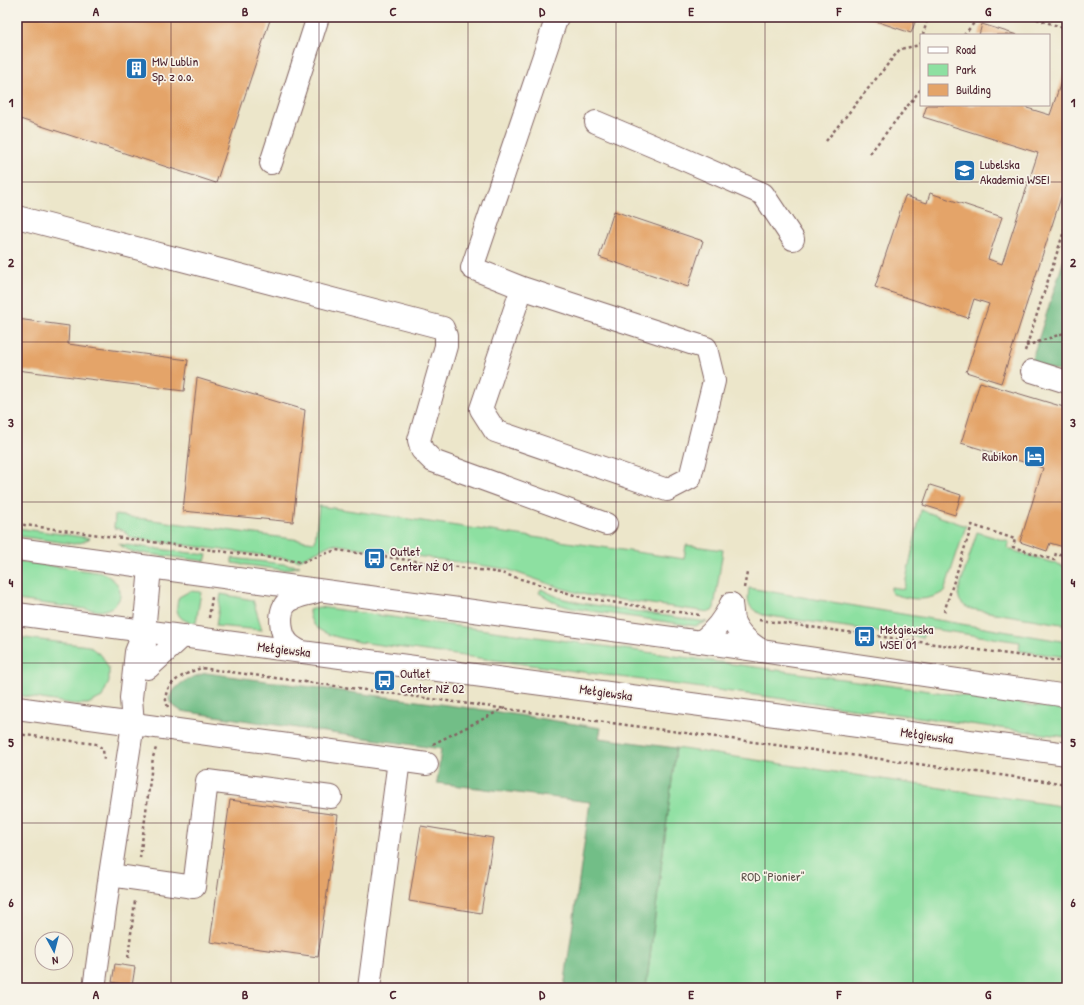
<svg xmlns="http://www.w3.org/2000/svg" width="1084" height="1005" font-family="'Patrick Hand',sans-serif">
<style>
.green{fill:#8de0a1;stroke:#6c8066}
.forest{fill:#72be87;stroke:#5e6e59}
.building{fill:#e4a469}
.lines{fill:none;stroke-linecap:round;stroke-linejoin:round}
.minor-casing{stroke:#836563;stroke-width:24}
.major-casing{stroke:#836563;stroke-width:24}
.path{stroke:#836563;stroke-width:2.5;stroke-dasharray:3 3;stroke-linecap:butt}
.minor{stroke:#fff;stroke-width:22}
.major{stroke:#fff;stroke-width:22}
.grid{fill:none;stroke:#4a1f2b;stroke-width:1;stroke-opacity:0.55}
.labels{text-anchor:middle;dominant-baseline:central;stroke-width:3.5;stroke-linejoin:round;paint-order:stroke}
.poi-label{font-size:13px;fill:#4a1f2b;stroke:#f7f3e8;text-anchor:start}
.street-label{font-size:13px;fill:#4a1f2b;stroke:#f7f3e8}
.park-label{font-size:13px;fill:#5b4f48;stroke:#f7f3e8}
.neatline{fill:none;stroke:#4a1f2b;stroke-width:1.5}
.grid-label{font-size:13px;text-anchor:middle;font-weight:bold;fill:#4a1f2b}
</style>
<rect width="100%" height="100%" fill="#f7f3e8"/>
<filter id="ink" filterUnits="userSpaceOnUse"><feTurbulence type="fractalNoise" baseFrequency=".025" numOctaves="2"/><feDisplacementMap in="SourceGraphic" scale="8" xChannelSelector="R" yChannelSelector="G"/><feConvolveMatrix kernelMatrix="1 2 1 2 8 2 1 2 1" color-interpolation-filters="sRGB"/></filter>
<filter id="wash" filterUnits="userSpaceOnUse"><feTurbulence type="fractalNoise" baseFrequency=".012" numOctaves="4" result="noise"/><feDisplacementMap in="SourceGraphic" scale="16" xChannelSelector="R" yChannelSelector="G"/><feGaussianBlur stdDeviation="0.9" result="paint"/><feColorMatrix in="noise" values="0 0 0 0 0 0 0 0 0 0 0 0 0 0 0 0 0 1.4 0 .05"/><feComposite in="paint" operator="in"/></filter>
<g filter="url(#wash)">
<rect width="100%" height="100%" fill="#ece6ca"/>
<g class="green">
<path d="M319 506 684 559 686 545 723 550 714 608 712 611 709 612 586 595 561 588 506 569 332 544 299 560 131 538 123 530 114 528 115 515 315 542Z"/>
<path d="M921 510 966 526 944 592C925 602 913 600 893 594L891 592V587L904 589Z"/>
<path d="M17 528 90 538 83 542 74 544 17 536Z"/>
<path d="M977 532 1009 542 1008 549 1064 566 1067 561V625L971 609C961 605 957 600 959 589Z"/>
<path d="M118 544 207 555 205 561 132 552Z"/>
<path d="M232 558 300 566 284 570 232 563Z"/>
<path d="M17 561 103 573C109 577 117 581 119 588 124 601 112 609 101 611L17 600Z"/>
<path d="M749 588 1067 642V657L1019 651 1020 642 925 628 923 638 763 615C748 608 747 604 749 588Z"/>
<path d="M541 589 560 598 581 603 707 622 695 626 571 608 558 604 539 593Z"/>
<path d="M190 591 201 592 196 623C180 622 173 613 179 597Z"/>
<path d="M221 594 253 600 262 630 216 626Z"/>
<path d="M319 607 1067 710V737L359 642C339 637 309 635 309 610Z"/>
<path d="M17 637 89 646 102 656 109 669V682L102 697 88 704H73L17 695Z"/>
<path d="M676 748 1067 807V969L1061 988H646Z"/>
</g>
<g class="forest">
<path d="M1067 250V374L1031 362Z"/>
<path d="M206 673 492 711 601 728 599 738 676 748 646 988H564L590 802 437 783 441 749 181 711 171 704 169 699C175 683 191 677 206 673Z"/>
</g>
<g id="blocks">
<g class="building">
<path d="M17 17H271L216 183 17 118Z"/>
<path d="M864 17H917L911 33Z"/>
<path d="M982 24 1017 35H979Z"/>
<path d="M1067 64V179L1001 383 966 372 989 304 974 299 968 318 875 287 905 196 927 203 930 193 1002 217 988 259 1002 264 1038 153 923 117 927 105H1027V108L1050 115Z"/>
<path d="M614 211 703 241 688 287 599 257Z"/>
<path d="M17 319 69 326 68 344 188 360 184 391 17 370Z"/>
<path d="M197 378 305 410 293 522 183 511Z"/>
<path d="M980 382 1067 408V548L1050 543 1047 551 1020 542 1043 468 961 443Z"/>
<path d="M930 485 961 495 955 515 923 505Z"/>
<path d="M230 800 338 815 318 957 210 942Z"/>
<path d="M421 826 493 838 481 913 409 901Z"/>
<path d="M115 964 135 967 132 986 112 982Z"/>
</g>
</g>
</g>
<g filter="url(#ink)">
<use href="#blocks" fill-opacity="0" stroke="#836563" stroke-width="1"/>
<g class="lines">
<defs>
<g id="minor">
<path d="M596 122 667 152 763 194 793 239"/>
<path d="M271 163 318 17"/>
<path d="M17 217 443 328 446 336V346L419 440 422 450 433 461 606 524"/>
<path d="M522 288 481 409 495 431 667 490 690 478 714 381 706 348 522 288 472 268 557 17"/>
<path d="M1032 371 1067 382"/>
<path d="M731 604C732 609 732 615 733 620 738 634 750 643 762 651"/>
<path d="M701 642C715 631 724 620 731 604"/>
<path d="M145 646 144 632 150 568"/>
<path d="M17 708 427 764"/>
<path d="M110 875 194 887 207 781 331 797"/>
<path d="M94 988 110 875 133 724 131 698 136 652 144 632"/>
<path d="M369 988 399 760"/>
</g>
<g id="major">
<path d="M17 549 701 642 1067 696"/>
<path d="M17 614 1067 754"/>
<path d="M299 651C296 649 292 647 289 644 280 635 277 609 289 601 297 596 306 595 315 592"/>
<path d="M148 668 183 636"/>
</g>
</defs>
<use href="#minor" class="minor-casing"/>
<use href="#major" class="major-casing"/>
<g class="path">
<path d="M1031 17 1067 29"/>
<path d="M923 35 928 17"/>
<path d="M964 35 979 17"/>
<path d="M826 141 900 49 920 45 921 42"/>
<path d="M870 153 921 89"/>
<path d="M1026 346 1067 332"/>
<path d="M1025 351 1067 222"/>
<path d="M17 524 302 562 336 550 501 573 584 598 699 615"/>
<path d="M744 588 747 573"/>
<path d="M944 612 972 525 1015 539 1013 547 1054 560 1056 553 1067 556"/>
<path d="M209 618 212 597"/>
<path d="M759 620 1067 662"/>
<path d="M168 707C158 685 184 674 201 668L1067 784"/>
<path d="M17 734 96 744 103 749 104 760"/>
<path d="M433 744 505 708"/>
<path d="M140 858 153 757 156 748"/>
<path d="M128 958 135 901"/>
</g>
<use href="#minor" class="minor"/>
<use href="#major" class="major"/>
</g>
</g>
<path class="grid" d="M171 17V988M319 17V988M468 17V988M616 17V988M765 17V988M913 17V988M17 182H1067M17 342H1067M17 502H1067M17 663H1067M17 823H1067"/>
<defs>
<symbol id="building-square" viewBox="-11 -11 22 22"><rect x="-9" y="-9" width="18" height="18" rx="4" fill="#1f6fb2" stroke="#f7f3e8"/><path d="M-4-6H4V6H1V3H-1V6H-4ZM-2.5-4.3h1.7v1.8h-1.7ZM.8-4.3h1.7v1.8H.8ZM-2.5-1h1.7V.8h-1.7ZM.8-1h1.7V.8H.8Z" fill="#fff"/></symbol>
<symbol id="university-square" viewBox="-11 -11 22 22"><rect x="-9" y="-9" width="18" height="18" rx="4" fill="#1f6fb2" stroke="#f7f3e8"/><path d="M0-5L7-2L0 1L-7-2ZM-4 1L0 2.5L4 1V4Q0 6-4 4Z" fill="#fff"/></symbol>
<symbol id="hotel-square" viewBox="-11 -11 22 22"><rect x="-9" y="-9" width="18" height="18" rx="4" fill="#1f6fb2" stroke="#f7f3e8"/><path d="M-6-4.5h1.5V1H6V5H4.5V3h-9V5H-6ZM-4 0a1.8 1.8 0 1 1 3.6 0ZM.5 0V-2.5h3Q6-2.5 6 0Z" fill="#fff"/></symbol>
<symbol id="bus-square" viewBox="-11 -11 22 22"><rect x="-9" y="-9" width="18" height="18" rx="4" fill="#1f6fb2" stroke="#f7f3e8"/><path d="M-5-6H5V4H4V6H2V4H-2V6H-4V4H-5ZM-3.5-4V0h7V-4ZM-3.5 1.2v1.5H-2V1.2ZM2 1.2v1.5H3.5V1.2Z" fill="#fff"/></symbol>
</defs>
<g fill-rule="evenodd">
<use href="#building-square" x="124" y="56" width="25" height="25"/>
<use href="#university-square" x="952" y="158" width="25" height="25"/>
<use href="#hotel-square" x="1022" y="444" width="25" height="25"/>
<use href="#bus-square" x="362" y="546" width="25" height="25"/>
<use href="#bus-square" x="852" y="624" width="25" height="25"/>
<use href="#bus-square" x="372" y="668" width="25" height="25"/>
</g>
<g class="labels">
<g class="poi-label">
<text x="152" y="61">MW Lublin<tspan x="152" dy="15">Sp. z o.o.</tspan></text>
<text x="980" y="164">Lubelska<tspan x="980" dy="15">Akademia WSEI</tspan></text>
<text x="1018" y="456" text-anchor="end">Rubikon</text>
<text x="390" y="551">Outlet<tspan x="390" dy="15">Center NŻ 01</tspan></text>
<text x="880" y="629">Mełgiewska<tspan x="880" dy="15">WSEI 01</tspan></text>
<text x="400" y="673">Outlet<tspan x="400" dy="15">Center NŻ 02</tspan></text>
</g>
<g class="street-label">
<text transform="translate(284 649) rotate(7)">Mełgiewska</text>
<text transform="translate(606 692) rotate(8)">Mełgiewska</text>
<text transform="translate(927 735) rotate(8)">Mełgiewska</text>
</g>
<g class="park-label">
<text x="773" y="876">ROD "Pionier"</text>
</g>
</g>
<rect width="1084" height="1005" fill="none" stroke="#f7f3e8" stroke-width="44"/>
<rect x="920" y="34" width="130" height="72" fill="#f7f3e8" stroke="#b29e9c"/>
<rect x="928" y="47" width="20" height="6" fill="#ffffff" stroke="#b29e9c"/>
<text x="956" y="54" font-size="12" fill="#4a1f2b">Road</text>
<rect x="928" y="64" width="20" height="12" fill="#8de0a1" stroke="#b29e9c"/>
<text x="956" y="74" font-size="12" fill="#4a1f2b">Park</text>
<rect x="928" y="84" width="20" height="12" fill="#e4a469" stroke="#b29e9c"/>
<text x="956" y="94" font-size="12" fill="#4a1f2b">Building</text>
<g transform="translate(54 951) rotate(173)"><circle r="19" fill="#f7f3e8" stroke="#b29e9c"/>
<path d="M0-3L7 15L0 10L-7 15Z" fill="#1f6fb2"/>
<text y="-6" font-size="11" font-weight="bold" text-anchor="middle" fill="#4a1f2b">N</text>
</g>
<rect x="22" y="22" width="1040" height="961" class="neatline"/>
<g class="grid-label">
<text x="96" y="16">A</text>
<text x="245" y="16">B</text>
<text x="393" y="16">C</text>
<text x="542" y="16">D</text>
<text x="691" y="16">E</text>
<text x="839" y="16">F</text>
<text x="988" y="16">G</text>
<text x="11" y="107">1</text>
<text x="1073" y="107">1</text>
<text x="11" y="267">2</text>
<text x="1073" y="267">2</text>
<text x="11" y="427">3</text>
<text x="1073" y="427">3</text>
<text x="11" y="587">4</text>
<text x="1073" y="587">4</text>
<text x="11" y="747">5</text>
<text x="1073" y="747">5</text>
<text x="11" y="907">6</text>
<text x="1073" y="907">6</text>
<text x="96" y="999">A</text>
<text x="245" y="999">B</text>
<text x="393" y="999">C</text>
<text x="542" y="999">D</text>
<text x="691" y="999">E</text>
<text x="839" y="999">F</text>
<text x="988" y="999">G</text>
</g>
</svg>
